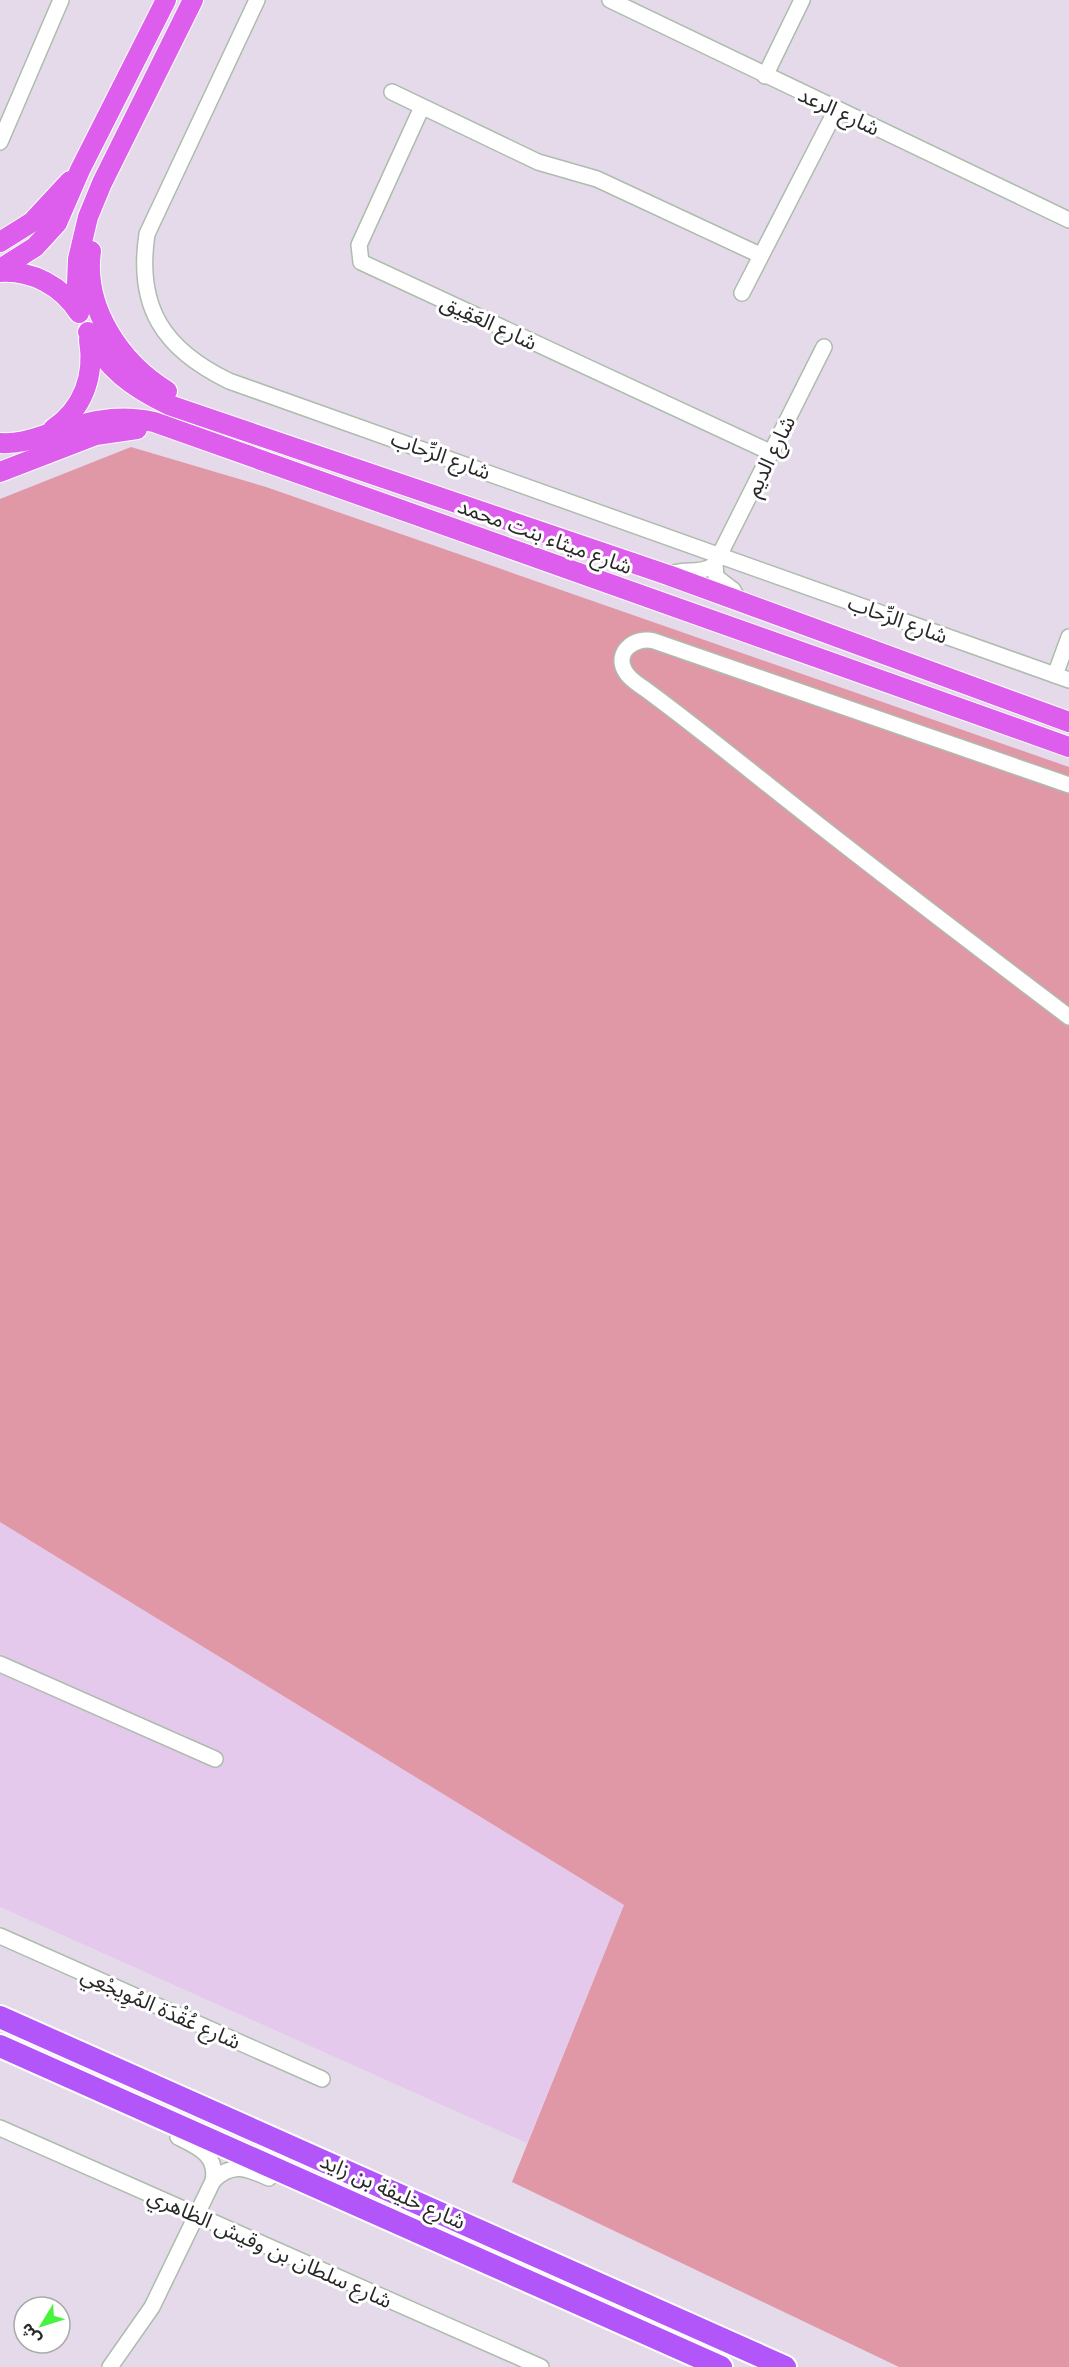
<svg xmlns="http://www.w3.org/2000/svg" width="1069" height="2367" font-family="Arial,'Noto Sans Arabic',sans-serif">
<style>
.education{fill:#e5c9ec}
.green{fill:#e097a6}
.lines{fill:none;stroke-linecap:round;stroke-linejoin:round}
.minor-casing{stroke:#aebcae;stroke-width:18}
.major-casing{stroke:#fff;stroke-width:22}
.highway-casing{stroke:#fff;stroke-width:26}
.minor{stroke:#fff;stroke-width:15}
.major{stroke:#dd5dec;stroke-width:20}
.highway{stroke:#b256f9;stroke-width:22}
.labels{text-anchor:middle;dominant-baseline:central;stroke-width:6;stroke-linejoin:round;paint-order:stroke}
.street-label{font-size:21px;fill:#282828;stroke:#fff}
</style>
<rect width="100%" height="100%" fill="#e5daea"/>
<path class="education" d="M0 1522 624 1905 527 2143 0 1907Z"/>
<path class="green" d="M131 447 266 487 1069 767V2367H899L512 2182 624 1905 0 1522V499Z"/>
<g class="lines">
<defs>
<g id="minor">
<path d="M257 0 147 234C136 307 163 349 229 381L1069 680"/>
<path d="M610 0 1069 220"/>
<path d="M765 76 802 0"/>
<path d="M392 92 538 162 597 179 760 255"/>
<path d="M422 107 359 245 361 262 772 453"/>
<path d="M0 142 61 0"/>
<path d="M742 293 836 110"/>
<path d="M668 575C684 567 700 576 715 564"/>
<path d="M739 601 733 590 716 577 715 564 824 347"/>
<path d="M1055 675 1069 637"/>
<path d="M1069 785 654 641C635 636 614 652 625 671 629 679 638 684 645 689 701 730 755 775 810 818 895 885 982 951 1069 1017"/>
<path d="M0 1664 215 1759"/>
<path d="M0 1936 322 2079"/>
<path d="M0 2128 541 2367"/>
<path d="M213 2181C232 2162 246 2168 269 2178"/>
<path d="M110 2367 152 2307 213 2181C218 2155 198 2147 178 2137"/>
</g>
<g id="major">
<path d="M0 242 32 222 70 181"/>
<path d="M91 251C83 308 121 363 167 391"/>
<path d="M0 269 35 247 57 223 80 170 166 0"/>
<path d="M0 272C32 270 62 286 79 313"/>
<path d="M76 308 78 259 88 217 102 183 193 0"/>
<path d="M88 332C106 369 133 388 169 405L668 575 1069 722"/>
<path d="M53 429C83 409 95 376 89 340"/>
<path d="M0 443C17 444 30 440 45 435 83 423 114 413 154 422L1069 747"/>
<path d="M0 472 96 435 137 429"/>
</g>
<g id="highway">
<path d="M0 2017 785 2367"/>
<path d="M0 2046 721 2367"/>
</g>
</defs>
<use href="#minor" class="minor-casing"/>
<use href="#major" class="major-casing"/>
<use href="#highway" class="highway-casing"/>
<use href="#minor" class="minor"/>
<use href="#major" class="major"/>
<use href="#highway" class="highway"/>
</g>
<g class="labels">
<g class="street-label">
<text transform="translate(839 111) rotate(25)">شارع الرعد</text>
<text transform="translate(489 322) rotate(25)">شارع العَقِيق</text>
<text transform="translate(441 455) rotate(20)">شارع الرِّحاب</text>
<text transform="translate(770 456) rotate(-64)">شارع الديم</text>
<text transform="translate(545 536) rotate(20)">شارع ميثاء بنت محمد</text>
<text transform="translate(898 619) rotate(20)">شارع الرِّحاب</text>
<text transform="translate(161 2008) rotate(24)">شارع عُقْدَة المُوِيجْعِي</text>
<text transform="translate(393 2191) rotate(24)">شارع خليفة بن زايد</text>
<text transform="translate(270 2248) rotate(24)">شارع سلطان بن وقيش الظاهري</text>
</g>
</g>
<g transform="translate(42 2325) rotate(232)"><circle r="28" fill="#ffffff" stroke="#a9a9a9" stroke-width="1.5"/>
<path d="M0-4.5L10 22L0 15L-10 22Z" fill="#47f43d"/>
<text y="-9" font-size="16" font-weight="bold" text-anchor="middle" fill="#282828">ش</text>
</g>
</svg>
